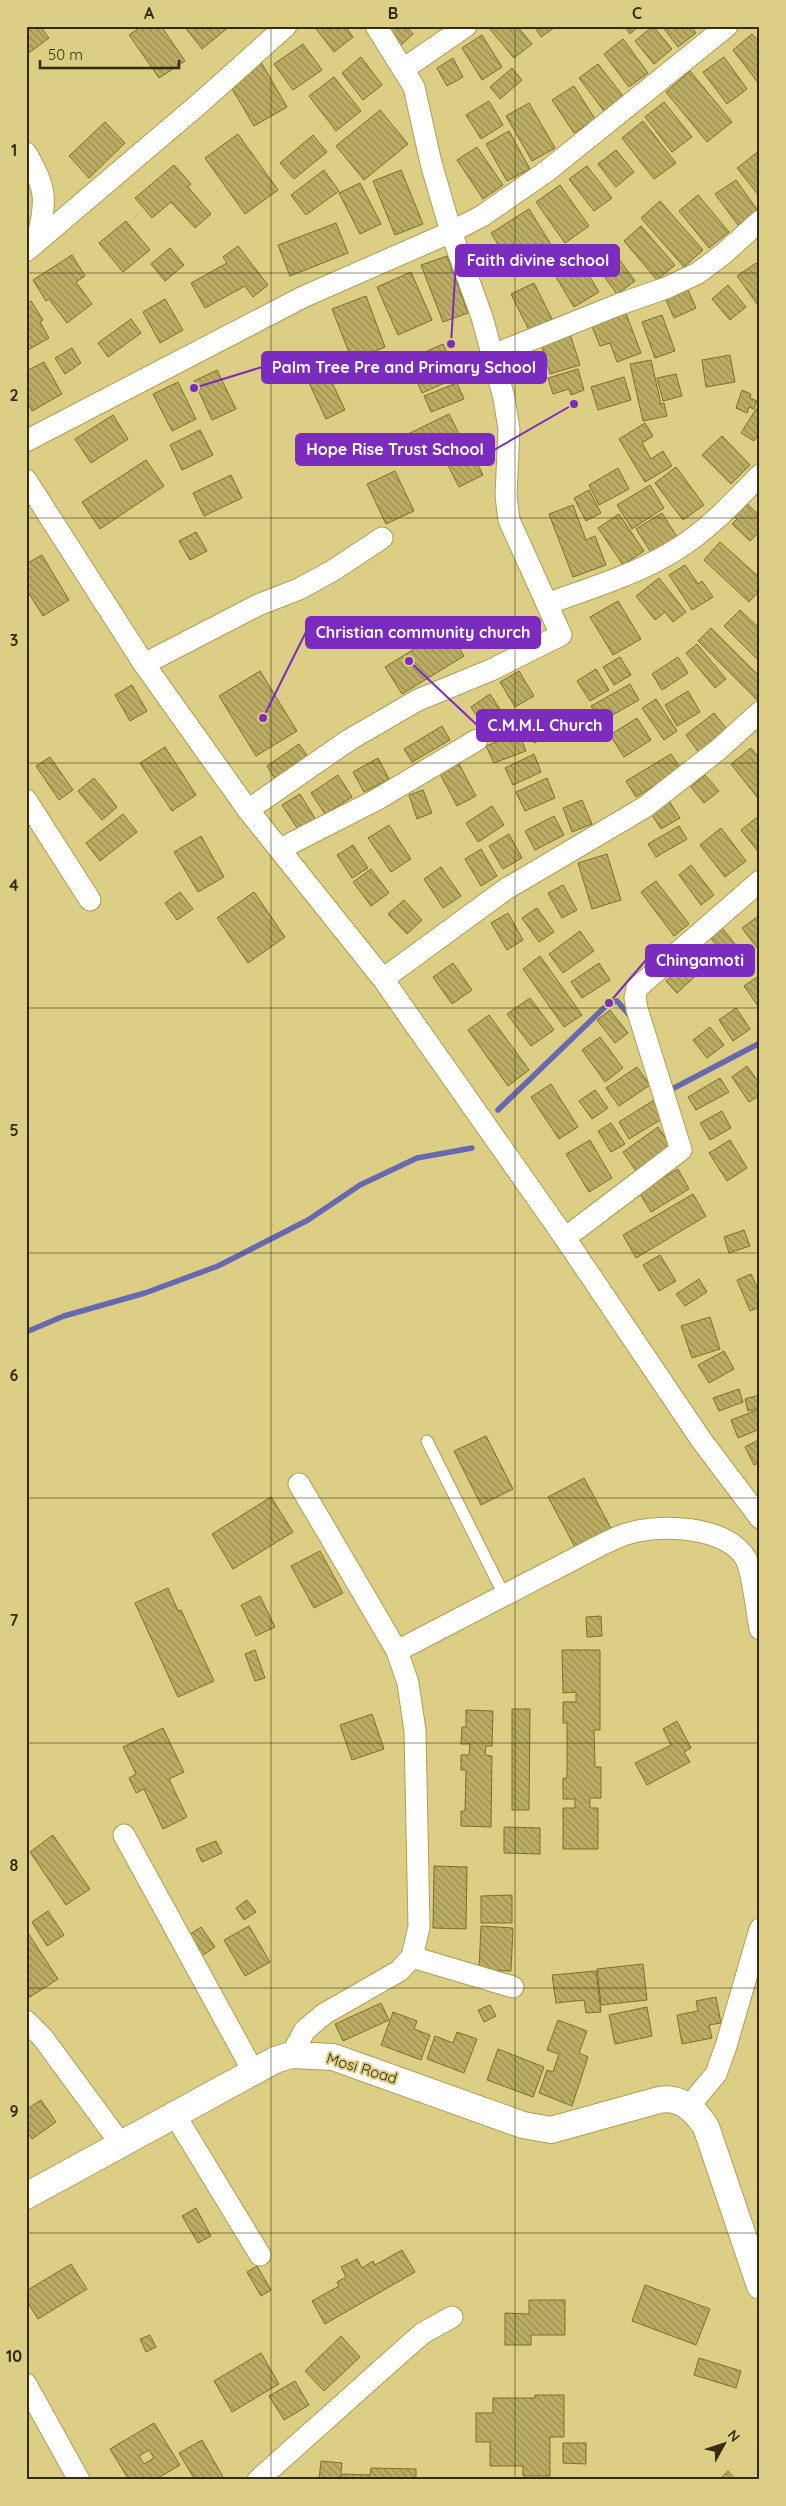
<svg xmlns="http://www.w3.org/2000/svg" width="786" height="2506" font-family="Quicksand,sans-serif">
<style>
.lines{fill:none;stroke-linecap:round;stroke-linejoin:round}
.stream{stroke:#6669af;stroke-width:5.5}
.building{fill:url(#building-back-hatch);stroke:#7e7025;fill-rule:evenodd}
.service-casing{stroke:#ae9f57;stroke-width:13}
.minor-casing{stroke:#ae9f57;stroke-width:23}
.tertiary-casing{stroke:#ae9f57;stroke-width:28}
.service{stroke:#fff;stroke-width:11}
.minor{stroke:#fff;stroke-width:21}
.tertiary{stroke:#fff;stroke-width:26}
.grid{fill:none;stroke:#332d0e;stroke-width:1;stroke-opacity:0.55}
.labels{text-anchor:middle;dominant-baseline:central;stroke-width:4;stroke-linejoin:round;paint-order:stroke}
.street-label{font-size:15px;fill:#332d0e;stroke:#ddce85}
.leader{fill:none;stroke:#7b2cbf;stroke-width:2}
.callout-dot{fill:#7b2cbf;stroke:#ddce85;stroke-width:2}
.callout{fill:#7b2cbf;stroke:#7b2cbf;stroke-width:2}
.callout-label{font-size:16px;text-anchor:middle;font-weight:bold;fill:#fff}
.neatline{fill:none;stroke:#332d0e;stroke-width:2}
.grid-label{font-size:16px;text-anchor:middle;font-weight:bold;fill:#332d0e}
</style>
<defs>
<pattern id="building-back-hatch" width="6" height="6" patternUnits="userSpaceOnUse" patternTransform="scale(1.25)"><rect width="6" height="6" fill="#bcad64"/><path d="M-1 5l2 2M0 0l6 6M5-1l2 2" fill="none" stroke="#998d51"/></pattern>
</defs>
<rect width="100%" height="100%" fill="#ddce85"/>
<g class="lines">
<g class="stream">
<path d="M672 1089 760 1043"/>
<path d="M498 1110 609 1003 617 1001 631 1017"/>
<path d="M26 1332 64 1316 145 1293 218 1266 308 1220 360 1185 417 1158 472 1148"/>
</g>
</g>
<g class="building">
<path d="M26 26H40L49 38 26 55Z"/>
<path d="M142 26H161L185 61 159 78 129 35Z"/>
<path d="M184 26H230L202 49Z"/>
<path d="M314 26H345L353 37 334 52Z"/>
<path d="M385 26H406L413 34 401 45Z"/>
<path d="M494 26H517L532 44 514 58 490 29Z"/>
<path d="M534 26H557L541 37Z"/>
<path d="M624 26H639L630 34Z"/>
<path d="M653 26 672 49 654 64 635 41Z"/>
<path d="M662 26H691L696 33 678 47Z"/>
<path d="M752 34 760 43 759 84 733 50Z"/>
<path d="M482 35 502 67 482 80 462 48Z"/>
<path d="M623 39 648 73 629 87 604 54Z"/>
<path d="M303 44 322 70 293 90 274 64Z"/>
<path d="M361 57 382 85 363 100 342 73Z"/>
<path d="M724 57 747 89 727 104 703 72Z"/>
<path d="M453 58 463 77 447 86 437 68Z"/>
<path d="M261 62 287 107 254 126 228 82Z"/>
<path d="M598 64 623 96 604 111 579 78Z"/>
<path d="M512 68 522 80 500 99 490 87Z"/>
<path d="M690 71 732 122 707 142 666 92Z"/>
<path d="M334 77 361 111 336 131 309 96Z"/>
<path d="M574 86 595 119 574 133 552 100Z"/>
<path d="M489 101 503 125 481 139 466 115Z"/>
<path d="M664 102 692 137 672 152 645 117Z"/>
<path d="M529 103 555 148 532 161 506 116Z"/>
<path d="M380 110 408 144 364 180 336 146Z"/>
<path d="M643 121 676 163 654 179 622 138Z"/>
<path d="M105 122 125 143 89 178 69 156Z"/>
<path d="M509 131 530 169 507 181 486 144Z"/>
<path d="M238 134 278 190 245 214 205 158Z"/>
<path d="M313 135 327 152 294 179 280 163Z"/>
<path d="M477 147 503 185 483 199 457 160Z"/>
<path d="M616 150 634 172 616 187 598 164Z"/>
<path d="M759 151 760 152V197L737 168Z"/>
<path d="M174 165 191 184 188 187 211 214 195 228 171 202 152 218 135 198Z"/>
<path d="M587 166 612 198 594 211 569 179Z"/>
<path d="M324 170 339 191 306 215 291 195Z"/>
<path d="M401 170 423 224 395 235 373 181Z"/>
<path d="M736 180 758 211 738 225 715 194Z"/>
<path d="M360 183 381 224 360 234 339 193Z"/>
<path d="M560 185 589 226 565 243 536 202Z"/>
<path d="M698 195 729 232 709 248 679 211Z"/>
<path d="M660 201 703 250 684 267 641 218Z"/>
<path d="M529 209 555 251 517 275 491 233Z"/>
<path d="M126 221 150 250 123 272 99 243Z"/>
<path d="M336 223 348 253 290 276 278 245Z"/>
<path d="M641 226 675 265 657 280 624 241Z"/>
<path d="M238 246 268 285 253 297 245 286 205 308 191 283 227 263 223 257Z"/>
<path d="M170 248 184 265 165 281 151 264Z"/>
<path d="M72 255 85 276 76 282 92 304 67 323 49 299 46 301 33 280Z"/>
<path d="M616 255 635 281 617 294 598 268Z"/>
<path d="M447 256 468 313 443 322 421 265Z"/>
<path d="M581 262 599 292 574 307 556 277Z"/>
<path d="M756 263 760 268V308L737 276Z"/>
<path d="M411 272 432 320 398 335 377 287Z"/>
<path d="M534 283 552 319 529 330 511 294Z"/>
<path d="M728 285 746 307 730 320 712 299Z"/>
<path d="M688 290 696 308 674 318 666 300Z"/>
<path d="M366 296 385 347 352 360 332 309Z"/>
<path d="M165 299 183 330 160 343 143 312Z"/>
<path d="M31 301 43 320 40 322 49 338 26 351V304Z"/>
<path d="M625 311 641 353 617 362 610 343 600 346 591 324Z"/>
<path d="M662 315 675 351 655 358 642 322Z"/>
<path d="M131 319 141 333 108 357 98 343Z"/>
<path d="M570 334 580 365 550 374 541 343Z"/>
<path d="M443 344 458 377 422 393 407 360Z"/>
<path d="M72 348 81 363 65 374 55 358Z"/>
<path d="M730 355 735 382 706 387 702 360Z"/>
<path d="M651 360 661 404 664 403 667 416 643 421 630 364Z"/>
<path d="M44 362 62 394 32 411 26 400V371Z"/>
<path d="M578 369 584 390 571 395 569 389 553 394 548 378Z"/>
<path d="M217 370 236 409 212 420 194 381Z"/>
<path d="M328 374 345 410 326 419 309 383Z"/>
<path d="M676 374 682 396 663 401 657 378Z"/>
<path d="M624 377 631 400 598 410 591 387Z"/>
<path d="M178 382 196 419 172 431 153 394Z"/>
<path d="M457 383 464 399 431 412 424 396Z"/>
<path d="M742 390 751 394 750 398 757 401 754 409 749 407 747 413 736 408Z"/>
<path d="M756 409 760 411V438L757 436 754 441 741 433Z"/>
<path d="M449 414 459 434 416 454 406 435Z"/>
<path d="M113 415 128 439 91 463 75 439Z"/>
<path d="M645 423 653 436 642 443 651 459 663 451 672 466 645 482 619 439Z"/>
<path d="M200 430 213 455 182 470 170 445Z"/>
<path d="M722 436 750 465 731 484 702 455Z"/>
<path d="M465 438 483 475 459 487 440 450Z"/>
<path d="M146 460 164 486 100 529 82 502Z"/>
<path d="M676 467 704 505 683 520 655 483Z"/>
<path d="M618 468 629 489 599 505 589 485Z"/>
<path d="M395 471 414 511 386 524 367 484Z"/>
<path d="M231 475 242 498 204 516 193 493Z"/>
<path d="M650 485 664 508 632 529 617 505Z"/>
<path d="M589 490 601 513 586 521 574 498Z"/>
<path d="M744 501 760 516V531L750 541 732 524 737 519 732 514Z"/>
<path d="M573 505 586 540 595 536 606 565 573 577 549 514Z"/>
<path d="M662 513 677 537 652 554 636 529Z"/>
<path d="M619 514 644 551 623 565 598 528Z"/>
<path d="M196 532 207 551 190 560 179 541Z"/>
<path d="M720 542 760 578V590L749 602 704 560Z"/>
<path d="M42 555 69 600 43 616 26 589V564Z"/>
<path d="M685 565 698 584 702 581 713 597 692 610 669 575Z"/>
<path d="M659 578 686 612 673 622 665 612 655 620 636 596Z"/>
<path d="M618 601 641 639 613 655 590 617Z"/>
<path d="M740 610 760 629V662L724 626Z"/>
<path d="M448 628 464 656 402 694 385 667Z"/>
<path d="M711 628 760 677V703L698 641Z"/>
<path d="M697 644 726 679 715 688 686 653Z"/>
<path d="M620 657 631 675 614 685 603 667Z"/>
<path d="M678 657 688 673 662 690 652 674Z"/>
<path d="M596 669 609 690 590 701 577 681Z"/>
<path d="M260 671 297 731 256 756 219 696Z"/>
<path d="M519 671 534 696 515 707 500 682Z"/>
<path d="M630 684 639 700 600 722 591 706Z"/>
<path d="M132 685 147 711 130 721 115 695Z"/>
<path d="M688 691 700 712 677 726 665 705Z"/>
<path d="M490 694 501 711 482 724 471 707Z"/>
<path d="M656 699 677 731 664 740 642 708Z"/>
<path d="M714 713 729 732 700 754 686 735Z"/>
<path d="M535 714 546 738 534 743 523 719Z"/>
<path d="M637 718 651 740 624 757 610 735Z"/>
<path d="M442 726 450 740 412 762 404 749Z"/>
<path d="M519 733 526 751 494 763 486 746Z"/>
<path d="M299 744 308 757 275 779 267 766Z"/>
<path d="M165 747 196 795 172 811 140 763Z"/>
<path d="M751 748 760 759V801L731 764Z"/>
<path d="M534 754 541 772 513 785 505 768Z"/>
<path d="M671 754 681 769 636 797 626 781Z"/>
<path d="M50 757 73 790 59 800 36 766Z"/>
<path d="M378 758 389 779 364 792 353 772Z"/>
<path d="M459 764 476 796 457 806 440 774Z"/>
<path d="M338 775 352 797 325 814 311 793Z"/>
<path d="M705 775 719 791 704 803 691 787Z"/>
<path d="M94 778 117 807 102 820 78 791Z"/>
<path d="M547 778 555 798 525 811 516 792Z"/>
<path d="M423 790 432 813 417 819 409 795Z"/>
<path d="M300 794 316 820 299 831 282 805Z"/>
<path d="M582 800 592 824 572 832 563 808Z"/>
<path d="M669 801 680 818 661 829 650 812Z"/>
<path d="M492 806 504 825 478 842 466 823Z"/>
<path d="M123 814 137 832 100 861 86 843Z"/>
<path d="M554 816 564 835 535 850 525 831Z"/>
<path d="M756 818 760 822V854L741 830Z"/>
<path d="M389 825 411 859 391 872 368 838Z"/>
<path d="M679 826 687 839 656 857 648 844Z"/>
<path d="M721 828 746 861 725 877 700 845Z"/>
<path d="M509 834 522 858 503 869 489 846Z"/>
<path d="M201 836 224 877 198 892 174 852Z"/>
<path d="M353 845 368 868 352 878 337 855Z"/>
<path d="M481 849 497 876 481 886 465 859Z"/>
<path d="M607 854 621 900 592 909 578 863Z"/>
<path d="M691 865 714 895 701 905 679 875Z"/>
<path d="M441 867 461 896 443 908 424 879Z"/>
<path d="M371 869 389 893 371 906 353 882Z"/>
<path d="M656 881 689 924 674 936 641 892Z"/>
<path d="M563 885 577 910 562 918 548 893Z"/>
<path d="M180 892 193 909 177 920 165 903Z"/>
<path d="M254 892 285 937 248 963 217 918Z"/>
<path d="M404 900 422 920 407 934 388 914Z"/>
<path d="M537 908 554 932 539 942 522 918Z"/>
<path d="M508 913 523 940 507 950 491 923Z"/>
<path d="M760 915V948L758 949 742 928Z"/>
<path d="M719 924 743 954 730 964 707 933Z"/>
<path d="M580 931 594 951 563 973 549 954Z"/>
<path d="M699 951 710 963 677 993 666 981Z"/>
<path d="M540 956 582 1015 564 1027 523 969Z"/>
<path d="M453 963 472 990 452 1004 433 977Z"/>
<path d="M599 963 610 980 582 998 571 982Z"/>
<path d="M760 975V1009L744 986Z"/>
<path d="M530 998 554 1030 531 1046 507 1014Z"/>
<path d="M736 1008 750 1029 733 1041 719 1020Z"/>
<path d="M610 1010 628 1033 615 1043 597 1020Z"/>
<path d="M489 1015 529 1070 508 1086 468 1030Z"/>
<path d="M710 1027 724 1045 707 1058 693 1040Z"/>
<path d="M600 1037 623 1068 605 1082 582 1050Z"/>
<path d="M747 1066 760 1084V1095L749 1102 732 1077Z"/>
<path d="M637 1067 650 1085 619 1106 606 1088Z"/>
<path d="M720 1078 729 1092 696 1110 688 1097Z"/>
<path d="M551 1084 578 1127 559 1139 531 1097Z"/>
<path d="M595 1090 608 1108 592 1119 579 1101Z"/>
<path d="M654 1100 665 1117 629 1139 619 1122Z"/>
<path d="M722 1111 731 1128 710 1140 700 1123Z"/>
<path d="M611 1123 625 1144 611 1152 598 1131Z"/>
<path d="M658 1127 673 1149 638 1174 623 1152Z"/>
<path d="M590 1140 612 1178 589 1192 566 1154Z"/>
<path d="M730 1140 747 1168 727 1181 709 1153Z"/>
<path d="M678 1169 689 1189 651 1212 639 1192Z"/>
<path d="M693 1194 706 1216 636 1258 623 1235Z"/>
<path d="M744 1230 750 1246 729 1253 724 1237Z"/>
<path d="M660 1255 676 1281 659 1291 643 1265Z"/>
<path d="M751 1274 760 1293V1307L750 1311 737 1280Z"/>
<path d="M699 1279 707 1292 685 1306 676 1294Z"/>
<path d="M710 1317 720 1349 692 1358 681 1326Z"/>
<path d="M724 1351 734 1369 709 1383 698 1365Z"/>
<path d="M739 1389 743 1402 719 1411 713 1398Z"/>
<path d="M759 1395 760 1408 748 1411 745 1399Z"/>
<path d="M760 1409V1429L738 1438 731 1420Z"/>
<path d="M486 1436 513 1489 481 1505 454 1451Z"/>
<path d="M760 1439V1462L754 1465 745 1447Z"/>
<path d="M584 1478 612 1530 576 1549 548 1497Z"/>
<path d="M271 1497 293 1532 233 1569 212 1534Z"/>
<path d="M320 1551 343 1593 314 1608 291 1566Z"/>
<path d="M168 1588 178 1611 181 1610 214 1681 178 1697 135 1603Z"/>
<path d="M260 1596 275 1627 256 1636 241 1605Z"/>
<path d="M601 1616 602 1636 587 1637 586 1617Z"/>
<path d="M255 1650 265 1678 255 1681 245 1654Z"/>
<path d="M562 1650H600V1730H594L595 1767H601V1798H590V1808H598V1849H563V1808H575V1799H563V1778H567V1723H563V1702H576V1692L563 1693Z"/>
<path d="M512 1709H530L529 1810H512Z"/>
<path d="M466 1710 493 1711 492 1746H486L485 1755 492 1756 491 1827 461 1826V1811H465L466 1770H461V1755H469L470 1744H461L462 1727H466Z"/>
<path d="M372 1714 384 1749 352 1760 340 1725Z"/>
<path d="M677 1721 691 1748 684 1752 690 1762 647 1785 635 1763 671 1745 663 1729Z"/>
<path d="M163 1728 184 1772 169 1779 187 1817 163 1829 144 1789 136 1793 129 1778 136 1774 123 1747Z"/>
<path d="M504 1827 540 1828V1854L504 1853Z"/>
<path d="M53 1835 90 1889 66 1905 30 1852Z"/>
<path d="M216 1841 222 1853 202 1862 196 1849Z"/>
<path d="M434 1866 467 1867 466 1929 433 1928Z"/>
<path d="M512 1895V1923H481V1896Z"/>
<path d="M247 1900 256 1912 244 1920 236 1908Z"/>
<path d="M48 1911 64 1935 47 1946 32 1922Z"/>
<path d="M249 1926 270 1962 245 1976 224 1940Z"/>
<path d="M481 1926 513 1928 511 1971 479 1970Z"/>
<path d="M201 1927 215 1947 200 1957 186 1937Z"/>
<path d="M26 1930 58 1979 30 1997 26 1991Z"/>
<path d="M643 1964 647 2000 601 2005 597 1969Z"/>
<path d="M596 1971 601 2012 586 2013 584 2000 556 2003 552 1975Z"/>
<path d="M716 1997 721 2023 709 2025 712 2038 682 2044 677 2015 698 2011 696 2001Z"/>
<path d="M381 2003 389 2020 343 2041 335 2024Z"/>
<path d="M490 2005 496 2016 484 2022 478 2010Z"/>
<path d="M647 2007 652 2036 615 2044 609 2015Z"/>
<path d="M393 2012 417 2021 414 2029 430 2035 421 2060 381 2045Z"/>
<path d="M558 2020 587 2031 579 2053 588 2057 572 2106 539 2093 547 2070 553 2072 559 2054 547 2050Z"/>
<path d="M457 2032 477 2039 464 2073 427 2059 435 2036 453 2043Z"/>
<path d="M498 2049 544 2067 533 2097 487 2080Z"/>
<path d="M41 2100 56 2122 32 2139 26 2130V2110Z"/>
<path d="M196 2208 211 2236 198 2243 182 2216Z"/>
<path d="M402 2250 415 2272 325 2324 312 2301 339 2286 337 2282 346 2277 341 2267 357 2259 362 2268 373 2261 375 2265Z"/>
<path d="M71 2264 87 2289 38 2319 26 2300V2291Z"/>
<path d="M257 2266 271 2290 261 2296 247 2272Z"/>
<path d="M645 2285 710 2309 696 2345 632 2321Z"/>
<path d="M529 2300H565V2335H531V2345H505V2313L529 2314Z"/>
<path d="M150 2335 156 2347 146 2352 140 2339Z"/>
<path d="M341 2336 360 2357 324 2391 305 2371Z"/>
<path d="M261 2353 279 2384 232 2412 214 2381Z"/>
<path d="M699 2358 741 2371 736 2388 694 2375Z"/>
<path d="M295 2381 309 2405 284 2420 269 2396Z"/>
<path d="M535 2395H564V2437H550V2476H523V2466H490V2442H476V2413H493V2398H535Z"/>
<path d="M154 2423 180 2465 155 2480H129L110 2449ZM149 2450 154 2458 144 2464 139 2456Z"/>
<path d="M202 2440 223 2477 219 2480H195L179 2453Z"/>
<path d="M563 2443H586V2464L563 2463Z"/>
<path d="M321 2461 342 2463 340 2480H319Z"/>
<path d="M371 2468 416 2469V2480H342V2474L370 2475Z"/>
<path d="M728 2471 736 2480H719Z"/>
</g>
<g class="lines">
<defs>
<path id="service" d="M427 1441 504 1595"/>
<g id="minor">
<path d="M405 68 466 26"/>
<path d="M26 153C48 191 46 200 37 241"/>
<path d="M26 251 200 103 286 26"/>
<path d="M493 355 620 304 666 288 698 273 722 255 760 221"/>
<path d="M26 441 303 297 451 232 482 216 547 171 727 26"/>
<path d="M26 480 144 664 248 810 383 979 565 1238 702 1441 760 1518"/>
<path d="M547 604C590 588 635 575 674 551 707 531 733 503 760 475"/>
<path d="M144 664 258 605 299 589 332 571 382 538"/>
<path d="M26 800 90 900"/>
<path d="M248 810 349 740 418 700 491 670 561 635 509 520 506 496 509 429 504 398 482 317 451 232 431 163 414 87 376 26"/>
<path d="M280 849 376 800 477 740"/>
<path d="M383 979 506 889 645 807 718 750 760 712"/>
<path d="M565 1238 681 1150 637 1009 635 998 637 988 760 881"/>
<path d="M299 1484 397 1651"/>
<path d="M124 1835 253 2071"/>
<path d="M412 1957 513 1987"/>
<path d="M26 2021 43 2038 121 2144"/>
<path d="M291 2055 305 2030 324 2014 399 1971 412 1957 419 1927 415 1731 408 1683 397 1651 601 1545C610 1541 620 1535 630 1533 662 1524 724 1526 745 1557 752 1568 757 1613 760 1629"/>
<path d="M689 2106 716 2074 726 2046 760 1929"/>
<path d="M175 2115 260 2255"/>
<path d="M26 2384 79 2480"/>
<path d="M258 2480 408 2346 423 2333 452 2317"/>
</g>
<path id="tertiary" d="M26 2196 275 2060 291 2055 333 2057 523 2125 551 2130 659 2100C681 2096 695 2110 706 2127L760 2286"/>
</defs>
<use href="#service" class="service-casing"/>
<use href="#minor" class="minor-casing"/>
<use href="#tertiary" class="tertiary-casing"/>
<use href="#service" class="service"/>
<use href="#minor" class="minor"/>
<use href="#tertiary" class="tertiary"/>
</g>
<path class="grid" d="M271 26V2480M515 26V2480M26 273H760M26 518H760M26 763H760M26 1008H760M26 1253H760M26 1498H760M26 1743H760M26 1988H760M26 2233H760"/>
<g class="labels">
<g class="street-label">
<text transform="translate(362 2068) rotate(17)">Mosi Road</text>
</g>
</g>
<path class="leader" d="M451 344L456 261M194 388L262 367M574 404L494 450M263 718L306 632M409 661L477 725M609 1003L646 960"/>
<g class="callout-dot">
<circle cx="451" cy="344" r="5"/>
<circle cx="194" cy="388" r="5"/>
<circle cx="574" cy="404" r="5"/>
<circle cx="263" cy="718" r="5"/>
<circle cx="409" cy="661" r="5"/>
<circle cx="609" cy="1003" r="5"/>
</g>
<g class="callout">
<rect x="456" y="245" width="163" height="31" rx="5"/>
<rect x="262" y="352" width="284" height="31" rx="5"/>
<rect x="296" y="434" width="198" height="31" rx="5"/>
<rect x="306" y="617" width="234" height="31" rx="5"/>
<rect x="477" y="710" width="135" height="31" rx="5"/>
<rect x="646" y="945" width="108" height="31" rx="5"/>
</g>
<g class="callout-label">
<text x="538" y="266">Faith divine school</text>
<text x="404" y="373">Palm Tree Pre and Primary School</text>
<text x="395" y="455">Hope Rise Trust School</text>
<text x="423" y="638">Christian community church</text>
<text x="545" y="731">C.M.M.L Church</text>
<text x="700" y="966">Chingamoti</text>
</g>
<rect width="786" height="2506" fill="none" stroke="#ddce85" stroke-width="55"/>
<g transform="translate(724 2444) rotate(50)" stroke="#ddce85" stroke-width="4" paint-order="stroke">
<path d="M0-4L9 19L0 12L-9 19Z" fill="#332d0e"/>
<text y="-8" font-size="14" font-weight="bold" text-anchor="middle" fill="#332d0e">N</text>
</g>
<path d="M40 60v8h139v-8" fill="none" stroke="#332d0e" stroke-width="2.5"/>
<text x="48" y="60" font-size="15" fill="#332d0e" stroke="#ddce85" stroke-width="4" paint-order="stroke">50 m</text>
<rect x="28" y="28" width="730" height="2450" class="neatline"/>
<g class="grid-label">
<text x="149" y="19">A</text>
<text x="393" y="19">B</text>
<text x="637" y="19">C</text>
<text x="14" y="156">1</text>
<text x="14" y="401">2</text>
<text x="14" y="646">3</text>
<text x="14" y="891">4</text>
<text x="14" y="1136">5</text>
<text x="14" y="1381">6</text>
<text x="14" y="1626">7</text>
<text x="14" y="1871">8</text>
<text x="14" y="2117">9</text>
<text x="14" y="2362">10</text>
</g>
</svg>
